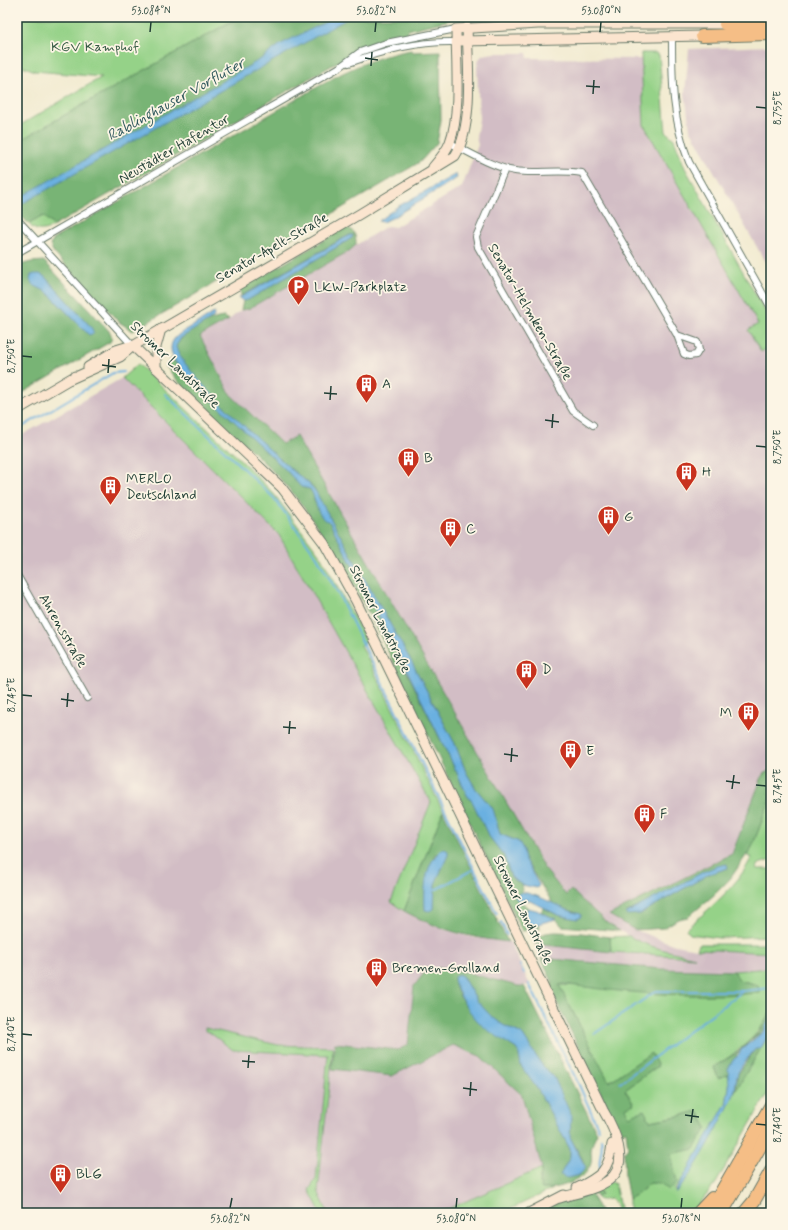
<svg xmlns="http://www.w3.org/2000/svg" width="788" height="1230" font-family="Mynerve,sans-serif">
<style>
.industrial{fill:#d2bdc5}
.green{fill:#95d288;stroke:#5a885e}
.forest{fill:#78b474;stroke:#4c7854;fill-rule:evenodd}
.water{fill:#6bb0e1;stroke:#45768a}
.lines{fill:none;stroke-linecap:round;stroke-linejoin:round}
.stream{stroke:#6bb0e1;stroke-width:2}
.street-casing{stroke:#687a6a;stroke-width:8}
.secondary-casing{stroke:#687a6a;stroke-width:11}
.highway-casing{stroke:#687a6a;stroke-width:14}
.street{stroke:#fff;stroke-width:6}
.secondary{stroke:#fbe5cf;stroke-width:9}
.highway{stroke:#f5be86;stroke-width:12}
.ticks{fill:none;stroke:#1f3d34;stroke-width:1.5}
.labels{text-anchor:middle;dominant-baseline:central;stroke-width:3.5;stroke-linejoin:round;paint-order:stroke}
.park-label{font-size:14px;fill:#375b45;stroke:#fcf5e5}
.street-label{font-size:14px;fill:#1f3d34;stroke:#fcf5e5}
.poi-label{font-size:14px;fill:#1f3d34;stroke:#fcf5e5;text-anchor:start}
.water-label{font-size:15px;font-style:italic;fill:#325a5f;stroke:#fcf5e5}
.neatline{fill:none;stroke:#1f3d34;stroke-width:1.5}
.ticks-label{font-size:10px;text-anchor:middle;fill:#1f3d34}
</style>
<rect width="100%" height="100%" fill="#fcf5e5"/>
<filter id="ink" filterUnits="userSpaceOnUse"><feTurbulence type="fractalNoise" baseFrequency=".025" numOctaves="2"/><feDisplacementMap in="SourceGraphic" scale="8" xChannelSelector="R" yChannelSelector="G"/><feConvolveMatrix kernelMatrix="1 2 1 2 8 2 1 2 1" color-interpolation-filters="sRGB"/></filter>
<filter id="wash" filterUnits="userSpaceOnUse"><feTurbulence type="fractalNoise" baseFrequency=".012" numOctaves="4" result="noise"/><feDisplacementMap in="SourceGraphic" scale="16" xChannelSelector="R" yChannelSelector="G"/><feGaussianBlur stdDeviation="0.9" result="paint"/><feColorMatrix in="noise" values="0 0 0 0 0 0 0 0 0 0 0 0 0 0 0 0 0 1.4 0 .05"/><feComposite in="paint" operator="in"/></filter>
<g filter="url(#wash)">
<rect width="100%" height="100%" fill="#f1eacf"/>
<g class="industrial">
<path d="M771 46V272L690 129 685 93 689 49Z"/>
<path d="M494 53H527L528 58 642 59 644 125 758 324 748 330 761 352 771 346V770L763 774 732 854 609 915 635 930 675 945 697 949 771 953V968L729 971 662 969 541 958 535 944 624 953 692 956 666 951 637 941 607 923 571 890 566 896 560 888 544 868 528 842 296 437 282 445 230 394 200 336 229 320 241 310 248 309 349 251 356 245 387 226 395 227 462 187 478 145 476 137 479 119 477 66 479 59 483 55Z"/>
<path d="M122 378 279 535 431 802 391 902 404 911 428 923 449 931 474 938 510 942 530 985 518 986 460 971 439 968 425 971 414 986 408 1045 399 1050 335 1043 392 1076 453 1044 480 1056 522 1095 542 1168 439 1213H17V438Z"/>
</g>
<g class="green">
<path d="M17 17H239L17 142V127L102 77 35 71 17 64Z"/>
<path d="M641 53H656L659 55 666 132 674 139 685 168 771 322V346L761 352 748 330 758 324 644 125Z"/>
<path d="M43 216 54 226C44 231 36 233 29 224Z"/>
<path d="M138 364 246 465 273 493 320 555 367 641 361 645 443 811 404 911 391 902 431 802 279 535 122 378Z"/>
<path d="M771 797V860L759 864 757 868 758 869H771V936L719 938 690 934 686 929C711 907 737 887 752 857L747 856 752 847Z"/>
<path d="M629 936C649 948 673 952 695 957L611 952 610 937Z"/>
<path d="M699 944H771V953L697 949Z"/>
<path d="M771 968C771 976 773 1006 771 1011 759 1037 737 1052 714 1067L718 1078 729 1074V1087L726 1104 690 1169 674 1190 677 1192 691 1173 735 1092 771 1031V1088L716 1183 692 1213H629V1199L639 1193 650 1183H660L671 1154 707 1128 698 1111 679 1116 649 1121 629 1116 625 1108 634 1103 625 1090 658 1066 650 1054 609 1082 559 985 759 993 758 985 739 980 734 971Z"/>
<path d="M205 1028 278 1045 333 1047 318 1191 328 1213H321L309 1190 316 1179 328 1055 233 1050 209 1032 205 1031Z"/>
<path d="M542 1168 539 1183 542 1189H553L502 1213H439Z"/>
<path d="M612 1181 615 1184 621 1213H617L616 1204 610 1199 599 1200 596 1197 601 1194 599 1189Z"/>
</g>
<g class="forest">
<path d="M239 17H462L408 30 407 33 357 51 54 226 43 216 29 224 17 212V142Z"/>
<path d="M411 50 412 52 440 51 441 120 437 143 420 162 133 331 119 322 54 253 50 245 55 238 335 77C360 64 383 55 411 50Z"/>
<path d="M347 227C355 232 356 235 356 245L349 251 248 309 241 310 243 301 248 300 352 238 353 235H349L241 296 240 289Z"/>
<path d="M44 261 110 332 112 338 110 342 17 396V266L31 262ZM45 277 91 327 88 334 47 292Z"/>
<path d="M224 317 229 320 200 336 230 394 282 444 296 436 544 868 566 895 571 890 607 923 620 931 562 926 556 919 541 912 543 908 558 915 577 919 580 917 577 913 554 905 525 860 523 849 519 842 500 834 493 809 476 789 466 772 455 744 410 659 319 498C314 483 300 478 290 468 269 449 178 369 176 346 182 333 210 318 224 317Z"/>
<path d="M172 358 184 374 286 470 301 487 310 489 314 495V501L330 523 373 604 457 773 467 795 473 803 488 835 504 856 511 877 522 885V892L515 896 528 908C524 914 527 920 530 926L539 923 540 928 522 931C489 863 456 795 424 726 389 653 355 578 307 512 285 481 256 454 228 429 206 409 183 390 166 366Z"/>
<path d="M771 770V797L752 847 730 879 714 895 688 917 678 919 664 928 635 930 609 915 732 854 763 774ZM728 868 709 874 640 914 627 912 648 903 703 872Z"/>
<path d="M443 811 508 942C467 937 440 930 404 911ZM435 854 448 855 435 884 434 909 425 910C424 889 427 874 435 854Z"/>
<path d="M555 932 581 933 610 937 611 952 535 944C538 933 545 933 555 932Z"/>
<path d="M541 958 662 969 734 971 739 980 758 985 760 993C695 998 628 994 564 984L559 985 609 1082 651 1053 658 1066 625 1090 634 1104 625 1108 629 1116 644 1110 650 1121 679 1116 698 1111 707 1128 694 1149 671 1154 677 1182 669 1190 660 1183H650L639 1193 629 1199 625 1178 624 1152 628 1147 626 1131H619L549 986 553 983Z"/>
<path d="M438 968 460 971 518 986H524L597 1133C594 1139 592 1144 591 1151 591 1155 592 1159 591 1163 587 1181 558 1189 542 1189L539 1183 542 1168 522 1095 480 1056 453 1045 392 1076 332 1069 335 1043 398 1050 408 1045 414 986 425 972ZM462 976 477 1001 490 1016 503 1025 522 1034 542 1065 554 1077 571 1128 570 1137 584 1162 579 1175H560L570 1157V1149L538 1090 521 1066 518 1050C497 1036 453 1004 454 977Z"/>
<path d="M771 1011C771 1031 752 1037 741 1049 735 1057 732 1064 729 1074L718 1078 714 1067 741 1050 759 1032Z"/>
<path d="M756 1048H761L735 1092 738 1074Z"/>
<path d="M599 1189 601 1194 596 1197 595 1194 591 1195 602 1213 580 1211V1213H537L559 1202Z"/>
</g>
<g class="water">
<path d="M336 17H350L20 205 17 203V199L261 59 281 44Z"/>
<path d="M456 174 457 178 392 218 382 222 378 221 397 207Z"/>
<path d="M350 235H353L352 238 248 300 243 301 239 298Z"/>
<path d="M35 274H40L45 277 91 327 94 333 89 335 47 292 33 285 30 280 31 275Z"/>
<path d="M215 313 213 318 181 338 176 346C178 368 269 449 290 468 300 478 314 484 319 498L410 659 455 744 466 772 476 789 493 809 500 834 519 842 523 849 525 860 539 885 537 888 522 885 511 877 504 856 488 835 473 803 467 795 457 773 403 662 330 523C327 519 324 521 322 517 315 509 316 498 310 489L301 487 286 470 184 374C153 335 184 335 212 314Z"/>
<path d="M444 848 448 851V855L435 884 434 909 429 911 425 910C424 888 424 862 444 848Z"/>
<path d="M727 864 728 868 709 874 640 914 627 915 625 914 703 872 717 866Z"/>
<path d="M522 892C543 895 560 910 581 914V917L577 919 558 915 528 900H517L515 896Z"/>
<path d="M528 908 536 910 556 919 530 926C527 921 524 914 528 908Z"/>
<path d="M458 974 462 976 477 1001 491 1016 503 1025 522 1034 542 1065 554 1077 571 1115 570 1137 586 1168 579 1175 568 1178 560 1175 570 1157V1149L538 1090 521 1066 518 1050C491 1032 477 1027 461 997 458 991 454 985 454 977Z"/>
<path d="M771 1016V1031L761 1048H756C750 1056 742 1064 738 1073 735 1081 736 1089 733 1097 717 1130 699 1164 677 1192H675L726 1104 729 1087 728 1069 733 1060 739 1055 741 1050 763 1032Z"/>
</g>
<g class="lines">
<g class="stream">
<path d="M165 394 274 498 317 557 339 595 474 869 433 891"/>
<path d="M17 430 113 373 124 372"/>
<path d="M474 869 497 914"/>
<path d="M501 922 507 935"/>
<path d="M520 965 524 973"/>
<path d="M529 984 579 1085 599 1130"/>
<path d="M594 1034 656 991H743"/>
<path d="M620 1083 743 991 771 988"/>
<path d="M600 1167C598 1156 604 1150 601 1139"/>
</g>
</g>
</g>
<g filter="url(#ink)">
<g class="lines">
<defs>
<g id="street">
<path d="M672 37C672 82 672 119 689 162L771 308"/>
<path d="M349 63C384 50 418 41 456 42"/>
<path d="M450 143C469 152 494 168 515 171 537 174 560 169 582 173L677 335 684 354 689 356 696 355 699 350 697 342 677 335"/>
<path d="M505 169 476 237 478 247 573 411 593 425"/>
<path d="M17 219 133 346"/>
<path d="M17 253 340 67 360 52 386 43 456 29"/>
<path d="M17 575 87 698"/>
</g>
<g id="secondary">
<path d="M461 41 702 36"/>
<path d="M433 167C440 159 447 151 450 142 461 113 456 60 456 29L538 24H725"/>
<path d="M133 346 282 488 324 543 356 601 603 1110C614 1128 631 1164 609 1180 595 1190 576 1193 560 1198"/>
<path d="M88 367 116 350 129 346"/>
<path d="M156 368V347L161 329"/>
<path d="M71 379 120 357 133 346 358 215 455 156C474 127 468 61 467 27"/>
<path d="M17 410 75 376"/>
<path d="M577 1188C601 1176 609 1171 612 1144"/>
<path d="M529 1213 564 1195"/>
</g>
<g id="highway">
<path d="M725 24 771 26"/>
<path d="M702 36 771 34"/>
<path d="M698 1213 712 1198"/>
<path d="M709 1213 771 1105"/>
<path d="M722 1213 771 1128"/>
<path d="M744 1213 754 1201 771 1171"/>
</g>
</defs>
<use href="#street" class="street-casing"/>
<use href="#secondary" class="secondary-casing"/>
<use href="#highway" class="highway-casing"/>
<use href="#street" class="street"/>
<use href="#secondary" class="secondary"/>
<use href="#highway" class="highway"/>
</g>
</g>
<path class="ticks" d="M150 32 151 22M375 32 376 22M600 32 601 22M365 58 378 60M371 66 372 52M586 86 600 87M593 94 594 80M756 107 766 108M22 356 32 357M102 365 116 367M108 373 109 359M324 393 337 394M330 400 331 386M545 420 559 422M552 428 553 414M756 446 766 447M22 695 32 696M61 699 74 701M67 707 68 693M283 727 296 728M289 734 290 721M504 754 518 756M511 762 512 748M726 781 740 783M756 785 766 786M732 789 734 775M22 1034 32 1035M242 1061 255 1062M248 1068 249 1055M463 1088 477 1090M470 1096 471 1082M685 1115 699 1117M691 1123 693 1109M756 1124 766 1125M230 1208 232 1198M456 1208 457 1198M681 1208 682 1198"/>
<defs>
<symbol id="parking-pin" viewBox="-11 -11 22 30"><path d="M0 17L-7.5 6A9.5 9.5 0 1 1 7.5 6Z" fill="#c8321e" stroke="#fcf5e5"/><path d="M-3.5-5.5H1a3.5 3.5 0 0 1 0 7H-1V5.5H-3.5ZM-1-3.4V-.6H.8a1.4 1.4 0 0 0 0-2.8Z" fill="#fff"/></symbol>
<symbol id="building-pin" viewBox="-11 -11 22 30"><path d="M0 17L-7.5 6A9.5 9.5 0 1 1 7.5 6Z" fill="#c8321e" stroke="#fcf5e5"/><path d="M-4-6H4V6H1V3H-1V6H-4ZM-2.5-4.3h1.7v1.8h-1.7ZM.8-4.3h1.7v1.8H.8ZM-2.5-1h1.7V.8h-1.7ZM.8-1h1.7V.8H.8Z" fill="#fff"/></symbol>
</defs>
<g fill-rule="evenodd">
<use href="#parking-pin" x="286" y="274" width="25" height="34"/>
<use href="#building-pin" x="354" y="372" width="25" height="34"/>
<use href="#building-pin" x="396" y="446" width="25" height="34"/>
<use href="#building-pin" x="674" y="460" width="25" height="34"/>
<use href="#building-pin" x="98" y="474" width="25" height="34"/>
<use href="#building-pin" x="596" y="504" width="25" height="34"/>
<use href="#building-pin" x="438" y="516" width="25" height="34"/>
<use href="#building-pin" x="514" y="658" width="25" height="34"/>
<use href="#building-pin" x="736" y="700" width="25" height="34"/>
<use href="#building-pin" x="558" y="738" width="25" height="34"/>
<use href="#building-pin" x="632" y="802" width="25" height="34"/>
<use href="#building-pin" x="364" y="956" width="25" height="34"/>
<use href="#building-pin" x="48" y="1162" width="25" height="34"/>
</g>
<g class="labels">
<g class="park-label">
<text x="95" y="47">KGV Kamphof</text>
</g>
<g class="street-label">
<text transform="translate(174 149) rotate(-30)">Neustädter Hafentor</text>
<text transform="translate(272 248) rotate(-30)">Senator-Apelt-Straße</text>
<text transform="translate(530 312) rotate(60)">Senator-Helmken-Straße</text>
<text transform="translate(175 365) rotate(44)">Stromer Landstraße</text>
<text transform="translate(380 619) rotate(63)">Stromer Landstraße</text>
<text transform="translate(63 631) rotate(60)">Ahrensstraße</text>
<text transform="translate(523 910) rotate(64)">Stromer Landstraße</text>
</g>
<g class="poi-label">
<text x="314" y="287">LKW-Parkplatz</text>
<text x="382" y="384">A</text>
<text x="424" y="458">B</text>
<text x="702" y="472">H</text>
<text x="126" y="479">MERLO<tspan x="126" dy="16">Deutschland</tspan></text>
<text x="624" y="517">G</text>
<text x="466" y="529">C</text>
<text x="542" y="670">D</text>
<text x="732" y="713" text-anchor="end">M</text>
<text x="586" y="751">E</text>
<text x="660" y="814">F</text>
<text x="392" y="968">Bremen-Grolland</text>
<text x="76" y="1174">BLG</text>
</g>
<g class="water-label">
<text transform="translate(176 100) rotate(-29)">Rablinghauser Vorfluter</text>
</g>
</g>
<rect width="788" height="1230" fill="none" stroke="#fcf5e5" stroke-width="44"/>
<rect x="22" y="22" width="744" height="1186" class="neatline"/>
<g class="ticks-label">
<text x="151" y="14">53.084°N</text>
<text x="376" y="14">53.082°N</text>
<text x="601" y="14">53.080°N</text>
<text transform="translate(777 108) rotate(-90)" y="4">8.755°E</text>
<text transform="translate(11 356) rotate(-90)" y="4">8.750°E</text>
<text transform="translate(777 447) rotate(-90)" y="4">8.750°E</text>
<text transform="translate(11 695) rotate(-90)" y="4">8.745°E</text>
<text transform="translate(777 786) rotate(-90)" y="4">8.745°E</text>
<text transform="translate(11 1034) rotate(-90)" y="4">8.740°E</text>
<text transform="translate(777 1125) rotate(-90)" y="4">8.740°E</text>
<text x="230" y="1222">53.082°N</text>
<text x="456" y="1222">53.080°N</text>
<text x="681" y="1222">53.078°N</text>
</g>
</svg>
